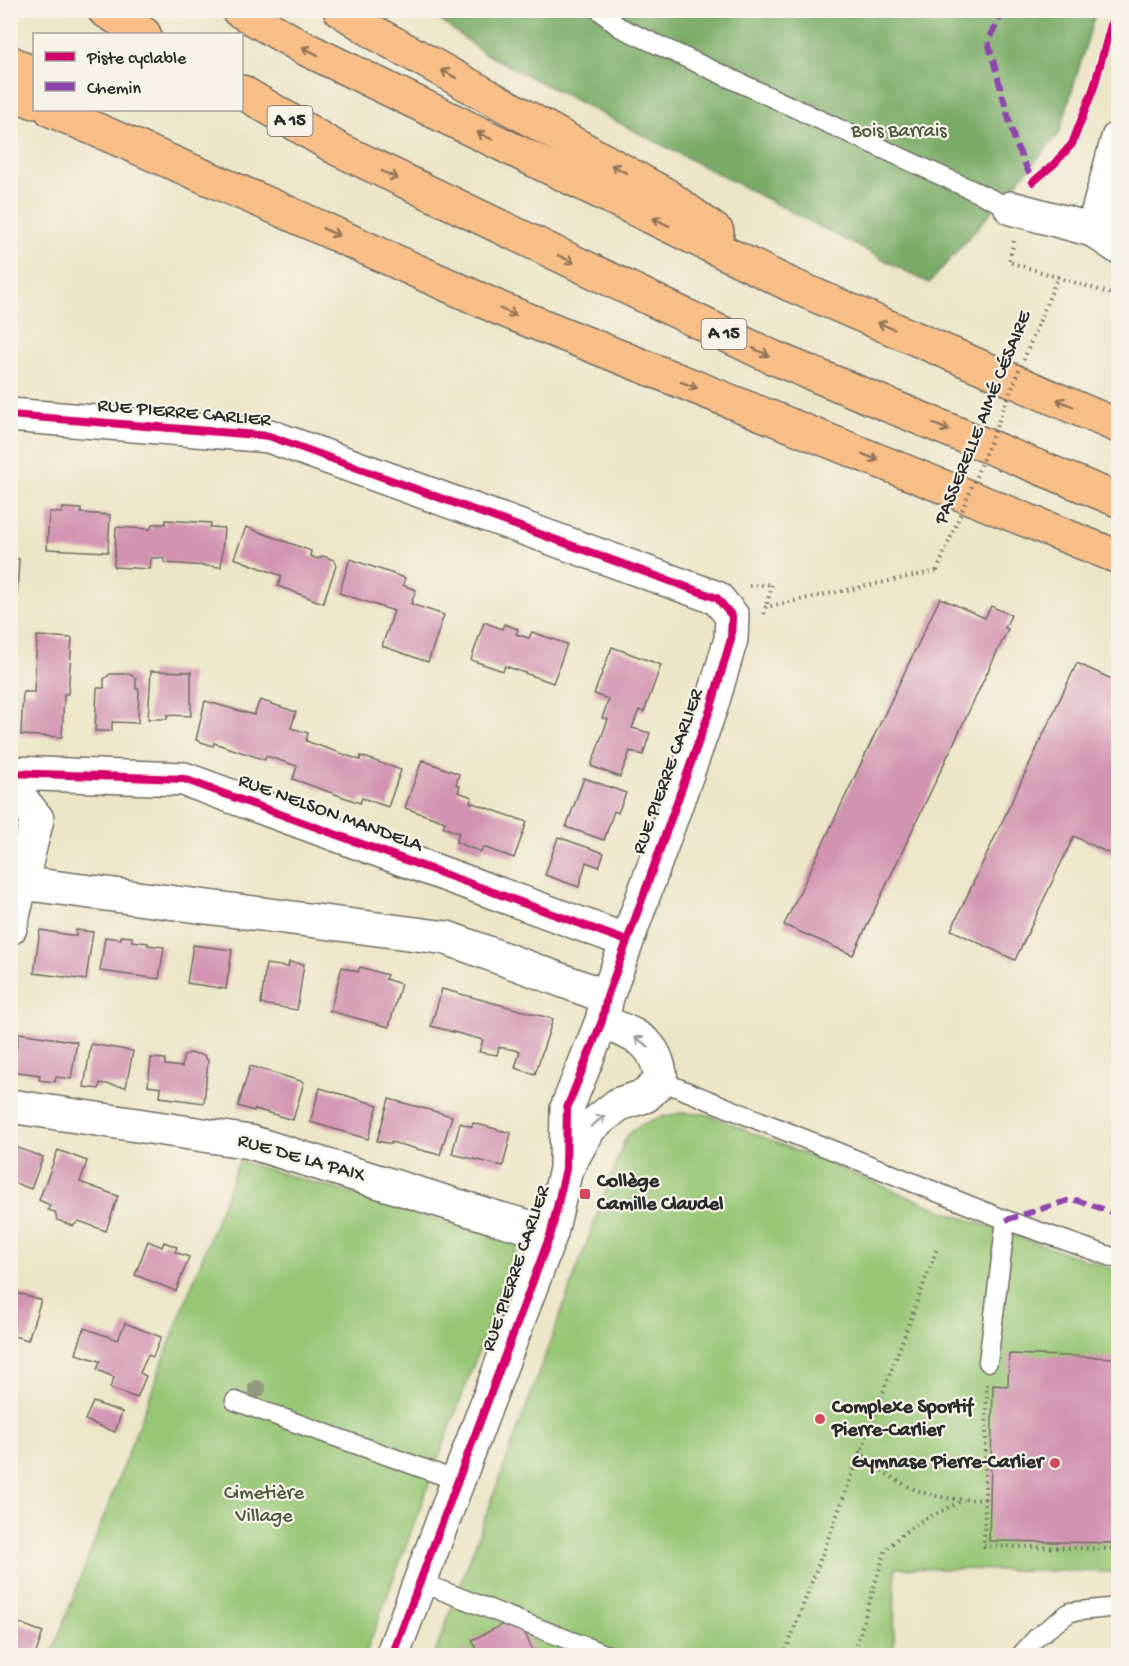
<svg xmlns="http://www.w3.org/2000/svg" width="1129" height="1666" font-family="'Gochi Hand',sans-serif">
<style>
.green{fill:#97c675;stroke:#617850;stroke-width:1.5}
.forest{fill:#79ab66;stroke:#526b48;stroke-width:1.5}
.building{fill:#d293b1}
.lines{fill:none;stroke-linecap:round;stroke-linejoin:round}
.service-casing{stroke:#6f6c62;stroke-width:21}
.minor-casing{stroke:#6f6c62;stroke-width:36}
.motorway-casing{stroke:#6f6c62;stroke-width:36}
.path{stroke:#6f6c62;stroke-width:4;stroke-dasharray:1.5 4.5;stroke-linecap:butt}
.service{stroke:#fff;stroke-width:18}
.minor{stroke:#fff;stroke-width:33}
.motorway{stroke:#f7be87;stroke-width:33}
.path-bridge{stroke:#6f6c62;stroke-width:4;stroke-dasharray:1.5 4.5;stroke-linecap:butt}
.quiet{stroke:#8e44ad;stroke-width:6;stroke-dasharray:12 6;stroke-linecap:butt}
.cycleway-casing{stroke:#f7f3e8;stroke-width:11}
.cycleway{stroke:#d6006c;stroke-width:8}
.tree{fill:#93997d}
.oneway{stroke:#917459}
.oneway2{stroke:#a0a0a0}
.poi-dot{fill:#d1495b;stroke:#f7f3e8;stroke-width:2}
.labels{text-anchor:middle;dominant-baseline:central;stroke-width:4.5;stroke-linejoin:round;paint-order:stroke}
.shield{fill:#f7f3e8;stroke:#686764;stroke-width:1.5}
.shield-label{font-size:18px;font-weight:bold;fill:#2b2b2b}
.park-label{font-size:20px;fill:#4b5a41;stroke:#f7f3e8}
.street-label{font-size:20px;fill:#2b2b2b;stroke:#f7f3e8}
.poi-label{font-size:20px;font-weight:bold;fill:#2b2b2b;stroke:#f7f3e8;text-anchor:start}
</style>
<rect width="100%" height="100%" fill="#f7f3e8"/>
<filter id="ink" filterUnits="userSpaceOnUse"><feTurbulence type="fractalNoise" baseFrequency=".0167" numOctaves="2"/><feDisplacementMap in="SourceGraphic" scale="12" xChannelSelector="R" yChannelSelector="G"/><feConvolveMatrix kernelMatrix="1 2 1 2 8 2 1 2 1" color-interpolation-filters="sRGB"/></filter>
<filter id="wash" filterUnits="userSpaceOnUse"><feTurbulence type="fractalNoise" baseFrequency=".008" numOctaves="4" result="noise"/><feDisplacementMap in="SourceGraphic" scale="24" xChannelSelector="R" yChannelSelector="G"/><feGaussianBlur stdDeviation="1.35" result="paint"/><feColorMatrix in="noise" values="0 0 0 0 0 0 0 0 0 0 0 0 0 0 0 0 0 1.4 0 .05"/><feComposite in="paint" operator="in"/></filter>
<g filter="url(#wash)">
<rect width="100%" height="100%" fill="#ece5c7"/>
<g class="green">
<path d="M682 1113 706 1114 946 1212 1118 1271V1572L895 1568 894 1655 434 1656 626 1137C643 1120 659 1117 682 1113Z"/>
<path d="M239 1161 519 1243 365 1655 51 1656Z"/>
</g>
<path class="forest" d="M428 11H1096L1059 134 929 283 484 53Z"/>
<g id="blocks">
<g class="building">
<path d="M63 508 81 509V513L110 515 108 552 47 549 49 512 62 513Z"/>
<path d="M166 520 211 523 210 527 224 528 221 567 165 563 163 558H151L150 569 114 567 116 527 151 529 152 524H165Z"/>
<path d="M246 527 311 551 310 556 318 559 323 556 334 560 336 566 323 603 278 586 282 576 234 558Z"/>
<path d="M10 558 19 559 16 615 10 614Z"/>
<path d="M350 559 405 578 403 585 416 590 411 604 444 615 428 662 382 646 394 611 339 593Z"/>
<path d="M940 598 985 618 991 606 1011 615 1005 628 1008 629 853 955 784 925Z"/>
<path d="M484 622 502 629 504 624 518 629 516 634 529 638 532 632 567 644 553 683 505 666 503 671 471 660Z"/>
<path d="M37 636 72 638 68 694H64L62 737 21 735 23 692H34Z"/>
<path d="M612 647 661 665 644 712 639 710 632 728 650 733 643 755 630 751 620 777 591 766 608 719 602 718 609 699 594 694Z"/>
<path d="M1077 663 1118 682V858L1074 836 1015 960 951 930Z"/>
<path d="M151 671 191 672V716L167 715V719H148Z"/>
<path d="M110 674H131L136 679V689H139L138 723 112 722V731H95L97 688H104V679Z"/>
<path d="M260 700 296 712 291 728 308 733 306 741 360 760 361 756 401 770 388 807 362 798 360 803 293 779 297 766 266 756 265 760 214 743 213 746 196 740 205 701 254 715Z"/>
<path d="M422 760 459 774 456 785 460 786 458 792 472 797 470 802 527 822 514 858 483 847 481 852 456 842 459 833 443 827 445 822 405 808Z"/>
<path d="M584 778 626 793 618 813 614 811 604 840 566 827Z"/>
<path d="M558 837 604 853 599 867 586 862 579 887 545 875Z"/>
<path d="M40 930 76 936V930L93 932 86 980 34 973Z"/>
<path d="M121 936 132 937V941L148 943V945L164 947 159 979 100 971 105 937 121 939Z"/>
<path d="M193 945 232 950 226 989 187 983Z"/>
<path d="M289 962 304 964 297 1010 261 1004 266 964 288 967Z"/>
<path d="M342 967 358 972 360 967 387 975 385 979 401 984 389 1027 330 1011Z"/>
<path d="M442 989 553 1019 535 1074 515 1068 520 1051 499 1047 497 1055 479 1052 483 1040 431 1026Z"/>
<path d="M19 1033 77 1042 71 1079 56 1077 55 1082 39 1080 40 1075 12 1071Z"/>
<path d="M91 1044 133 1051 126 1087 100 1083 99 1089 84 1087Z"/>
<path d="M189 1053 204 1055 208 1061 204 1103 160 1097 161 1088 148 1086 151 1058 165 1059V1065L182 1067 183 1057Z"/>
<path d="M250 1066 304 1082 293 1120 255 1109 254 1111 238 1106Z"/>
<path d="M320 1088 378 1105 368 1139 310 1122Z"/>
<path d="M389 1099 452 1116 440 1155 391 1142V1144L377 1141Z"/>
<path d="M460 1123 472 1127 473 1123 511 1133 503 1166 452 1154Z"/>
<path d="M10 1145 43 1157 31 1189 10 1181Z"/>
<path d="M58 1150 87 1161 80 1182 118 1196 106 1231 79 1221 73 1226 57 1220 55 1212 48 1210 50 1205 39 1200Z"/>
<path d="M148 1241 162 1247 164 1242 177 1247 175 1252 189 1257 176 1291 135 1275Z"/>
<path d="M10 1291 41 1300 28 1340 10 1335Z"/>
<path d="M125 1323 161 1337 153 1357 148 1355 140 1373 146 1376 137 1398 110 1388 114 1377 97 1370 100 1361 76 1354 84 1328 118 1340Z"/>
<path d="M1009 1354 1118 1358V1543L989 1541 993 1385 1008 1386Z"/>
<path d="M93 1402 122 1412 115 1432 85 1420Z"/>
<path d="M10 1620 43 1632 35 1656H10Z"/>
<path d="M511 1620 521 1624 535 1656H459L461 1649 474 1654 476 1648 472 1640Z"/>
</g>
</g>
</g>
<g filter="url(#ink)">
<use href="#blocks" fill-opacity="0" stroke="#6f6c62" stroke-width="1.5"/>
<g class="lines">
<defs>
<g id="service">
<path d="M599 10 619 27 1011 208"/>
<path d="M661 1081 1006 1220 988 1362"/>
<path d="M1006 1220 1118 1259"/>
<path d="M235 1401 458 1481"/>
<path d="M420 1582 610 1656"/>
<path d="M1020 1656 1037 1637 1070 1612 1118 1607"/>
</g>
<g id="minor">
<path d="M1011 208 1093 230 1118 247"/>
<path d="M1093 230 1118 138"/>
<path d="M10 415 269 436 717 598 732 616 731 639 711 707 607 997 602 1021 567 1108 566 1169 551 1233 392 1656"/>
<path d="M10 773 184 779 627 941"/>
<path d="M10 785 37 819 10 928"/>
<path d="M21 883 447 938 607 997"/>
<path d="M10 1106 250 1142 500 1219 551 1233"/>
<path d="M568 1166 590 1127 619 1104 645 1096 661 1081C657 1039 636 1037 602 1021"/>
</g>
<g id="motorway">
<path d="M104 10 144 34"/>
<path d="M238 10 304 48 789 284 1118 426"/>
<path d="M340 10 377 34 666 195 717 232"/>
<path d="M10 62 34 75"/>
<path d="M10 92 34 102"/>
<path d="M242 92 338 149 772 357 1118 500"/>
<path d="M51 110 277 208 501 309 1118 557"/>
</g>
</defs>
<use href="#service" class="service-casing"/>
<use href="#minor" class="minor-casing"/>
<use href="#motorway" class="motorway-casing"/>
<g class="path">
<path d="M1014 241 1009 262 1118 296"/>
<path d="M749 586 772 584 766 607"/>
<path d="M764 614 766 607 937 571"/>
<path d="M987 1384 984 1546 1118 1549"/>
<path d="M859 1451C900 1488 929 1502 985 1499"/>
<path d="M784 1656 938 1246"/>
<path d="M853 1656 885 1551 900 1536 919 1522 964 1500"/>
</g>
<use href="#service" class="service"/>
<use href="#minor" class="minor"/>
<use href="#motorway" class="motorway"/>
<path class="path-bridge" d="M937 571 1058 276"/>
<g class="quiet">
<path d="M1004 10 988 41 1015 142 1033 182"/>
<path d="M1006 1220 1073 1199 1118 1214"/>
</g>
<defs>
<g id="cycleway">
<path d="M1033 182 1054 164 1072 144 1094 87 1115 10"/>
<path d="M10 415 269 436 717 598 732 616 731 639 711 707 607 997 602 1021 567 1108 566 1169 551 1233 392 1656"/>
<path d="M10 773 184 779 627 941"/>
</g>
</defs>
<use href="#cycleway" class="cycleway-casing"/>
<use href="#cycleway" class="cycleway"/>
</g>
<circle class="tree" cx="257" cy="1389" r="9"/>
<defs><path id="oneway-shaft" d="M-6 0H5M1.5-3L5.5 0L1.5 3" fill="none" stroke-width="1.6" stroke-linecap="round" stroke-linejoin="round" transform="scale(1.5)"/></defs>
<g class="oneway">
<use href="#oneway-shaft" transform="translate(310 51) rotate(-153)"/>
<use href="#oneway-shaft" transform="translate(449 74) rotate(-151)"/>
<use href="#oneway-shaft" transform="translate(485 136) rotate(-154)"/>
<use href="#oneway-shaft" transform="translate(619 169) rotate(-151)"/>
<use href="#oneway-shaft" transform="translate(390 175) rotate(26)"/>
<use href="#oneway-shaft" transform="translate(661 222) rotate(-154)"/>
<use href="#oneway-shaft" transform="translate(331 232) rotate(24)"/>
<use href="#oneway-shaft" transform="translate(566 259) rotate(26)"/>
<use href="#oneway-shaft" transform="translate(508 312) rotate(22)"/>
<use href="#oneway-shaft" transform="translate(886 326) rotate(-157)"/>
<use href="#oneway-shaft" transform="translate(761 352) rotate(26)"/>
<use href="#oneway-shaft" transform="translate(689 385) rotate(22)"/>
<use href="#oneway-shaft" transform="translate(1065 403) rotate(-157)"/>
<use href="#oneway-shaft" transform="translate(941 427) rotate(23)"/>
<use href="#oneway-shaft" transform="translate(870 457) rotate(22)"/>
</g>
<g class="oneway2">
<use href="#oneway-shaft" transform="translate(642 1042) rotate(-145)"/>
<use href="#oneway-shaft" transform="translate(598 1121) rotate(-38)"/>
</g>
</g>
<g class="poi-dot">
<rect x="579" y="1188" width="12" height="12" rx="3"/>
<circle cx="820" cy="1419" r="6"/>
<circle cx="1055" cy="1463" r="6"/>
</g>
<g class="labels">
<g class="shield">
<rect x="267.5" y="106" width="45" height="30" rx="4.5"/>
<rect x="701.5" y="319" width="45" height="30" rx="4.5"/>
</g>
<g class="shield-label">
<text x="290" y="121">A 15</text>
<text x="724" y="334">A 15</text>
</g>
<g class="park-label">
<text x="899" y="132">Bois Barrais</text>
<text x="264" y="1494">Cimetière<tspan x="264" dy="23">Village</tspan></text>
</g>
<g class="street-label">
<text transform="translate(184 414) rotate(5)">RUE PIERRE CARLIER</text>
<text transform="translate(984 418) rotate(-68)">PASSERELLE AIMÉ CÉSAIRE</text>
<text transform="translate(669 772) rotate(-70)">RUE PIERRE CARLIER</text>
<text transform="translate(330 814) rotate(20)">RUE NELSON MANDELA</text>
<text transform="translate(301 1159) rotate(16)">RUE DE LA PAIX</text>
<text transform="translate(517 1269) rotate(-71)">RUE PIERRE CARLIER</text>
</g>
<g class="poi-label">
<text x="597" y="1182">Collège<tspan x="597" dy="23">Camille Claudel</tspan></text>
<text x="832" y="1408">Complexe Sportif<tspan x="832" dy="23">Pierre-Carlier</tspan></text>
<text x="1043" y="1463" text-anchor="end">Gymnase Pierre-Carlier</text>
</g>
</g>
<rect width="1129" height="1666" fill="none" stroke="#f7f3e8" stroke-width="36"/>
<rect x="33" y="33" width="210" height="78" fill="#f7f3e8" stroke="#a5a39c" stroke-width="1.5"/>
<rect x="45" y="52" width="30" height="9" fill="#d6006c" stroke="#a5a39c" stroke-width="1.5"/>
<text x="87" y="63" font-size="18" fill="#2b2b2b">Piste cyclable</text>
<rect x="45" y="82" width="30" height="9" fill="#8e44ad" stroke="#a5a39c" stroke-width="1.5"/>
<text x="87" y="93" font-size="18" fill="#2b2b2b">Chemin</text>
</svg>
